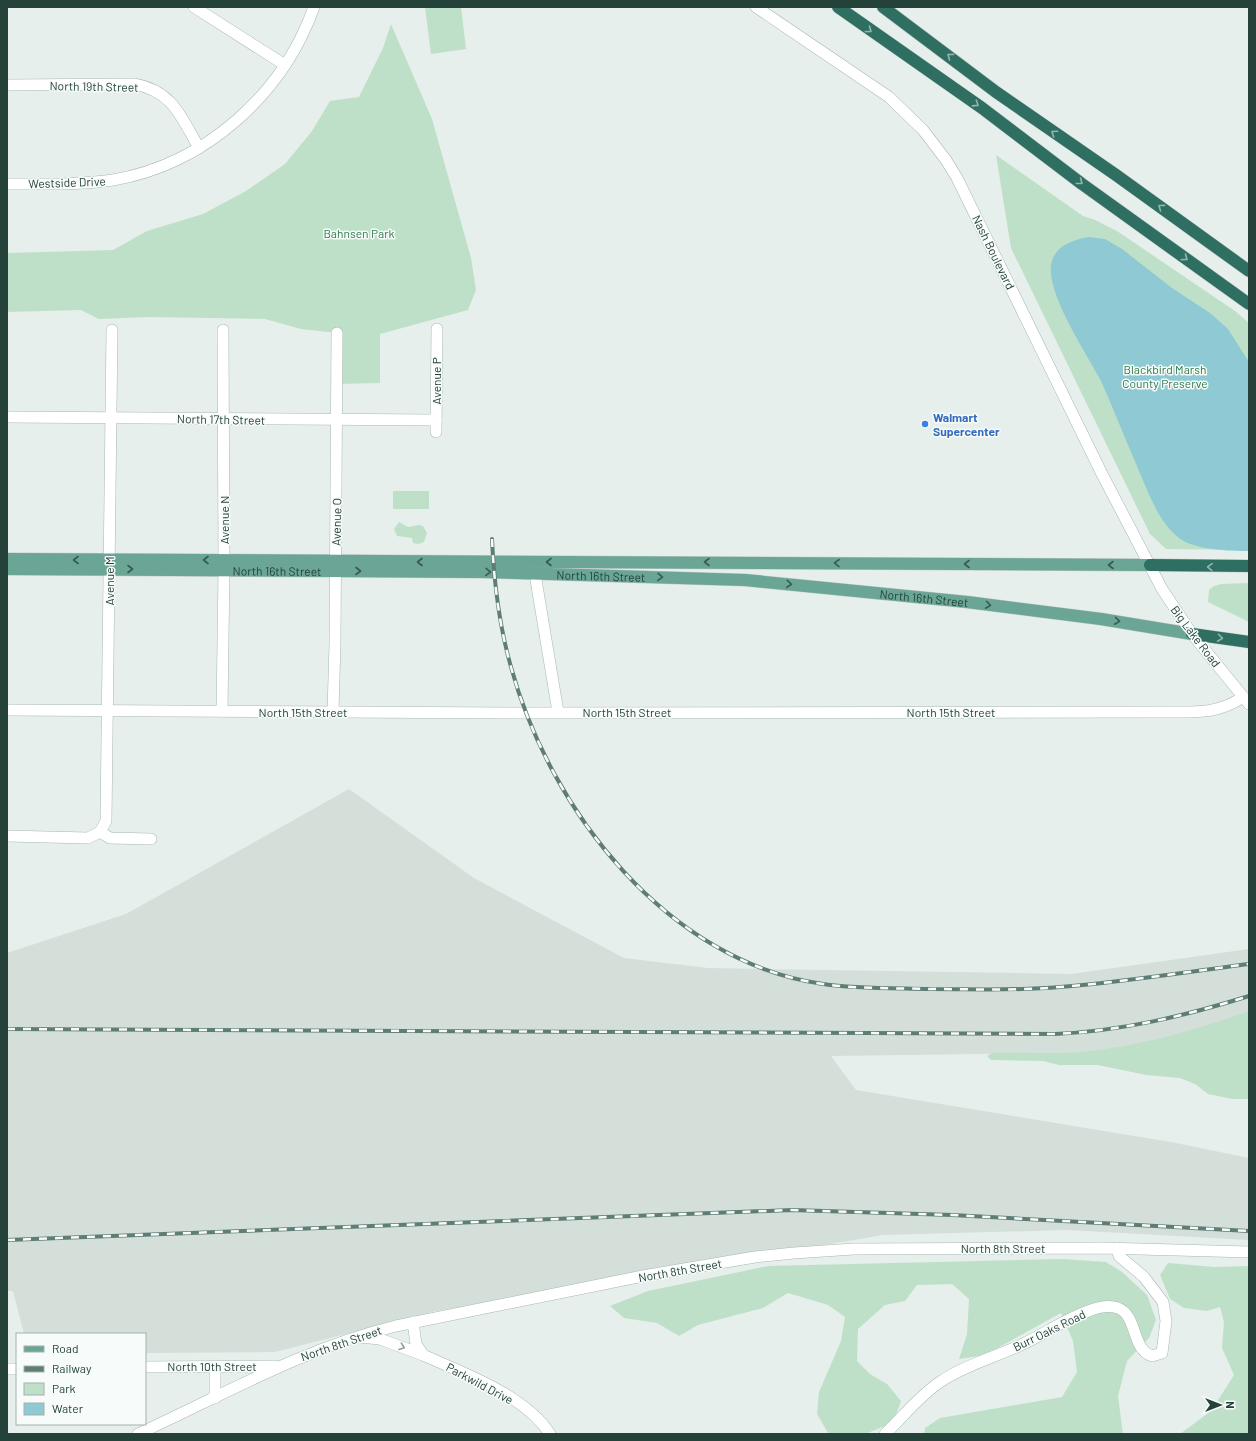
<svg xmlns="http://www.w3.org/2000/svg" width="1256" height="1441" font-family="Barlow,sans-serif">
<style>
.built{fill:#d4dfda}
.green{fill:#bfe0c8}
.water{fill:#8ec9d4}
.lines{fill:none;stroke-linecap:round;stroke-linejoin:round}
.minor-casing{stroke:#a8b8b2;stroke-width:12}
.major-casing{stroke:#c2cac8;stroke-width:13}
.highway-casing{stroke:#c2cac8;stroke-width:13}
.minor{stroke:#fff;stroke-width:11}
.major{stroke:#6aa596;stroke-width:12}
.highway{stroke:#2f6f62;stroke-width:12}
.rail-casing{stroke:#5f7d75;stroke-width:4}
.rail{stroke:#f7fbf9;stroke-width:2.5;stroke-dasharray:8;stroke-linecap:butt}
.oneway{stroke:#93b5ae}
.oneway2{stroke:#365b51}
.oneway3{stroke:#92a09c}
.shop-dot{fill:#3f7fe0;stroke:#f7fbf9;stroke-width:1.5}
.labels{text-anchor:middle;dominant-baseline:central;stroke-width:3;stroke-linejoin:round;paint-order:stroke}
.street-label{font-size:12px;fill:#24423a;stroke:#f7fbf9}
.park-label{font-size:12px;fill:#2d7a4b;stroke:#f7fbf9}
.shop-label{font-size:12px;font-weight:bold;fill:#366cbe;stroke:#f7fbf9;text-anchor:start}
</style>
<rect width="100%" height="100%" fill="#e6efeb"/>
<path class="built" d="M349 789 474 878 624 958 708 968 1071 974 1249 949V1018L1126 1052 831 1056 856 1090 1171 1142 1249 1158V1240L1067 1230 883 1235 436 1311 275 1352 145 1353V1334H24L13 1291H7V953L126 914Z"/>
<g class="green">
<path d="M425 7H461L466 49 431 54Z"/>
<path d="M391 24 432 119 471 258 476 290 468 310 380 334V383L337 384V333L301 329 265 319 148 317 99 319 81 310 7 312V253L113 250 147 231 203 214 246 191 285 164 312 131 330 101 359 97 383 48Z"/>
<path d="M996 155 1083 216 1095 220 1117 231 1235 311 1249 323V550L1166 549 1150 534 1011 248Z"/>
<rect x="393" y="491" width="36" height="18"/>
<path d="M399 522 408 527 419 525 423 526 427 533 424 542 418 544 413 543 412 538 397 536 394 529Z"/>
<path d="M1249 583V622L1208 602 1209 590 1214 586 1221 584Z"/>
<path d="M1249 1011V1099H1232L1208 1094 1195 1084 1180 1078 1146 1075 1098 1065H1059L1043 1061 991 1060 987 1056 992 1053C1022 1052 1051 1054 1081 1052 1136 1047 1197 1030 1249 1011Z"/>
<path d="M1063 1259 1106 1262 1122 1272 1147 1295 1156 1320 1149 1338 1127 1361 1118 1396 1123 1434H924L925 1428 940 1418 1062 1397 1077 1372 1073 1341 1061 1313 985 1355 959 1359 967 1334 969 1299 952 1284 917 1285 905 1301 885 1305 858 1329 857 1361 870 1374 887 1384 901 1401 893 1423 865 1434 828 1433 817 1414 819 1392 841 1341 845 1317 828 1305 788 1293 763 1308 698 1325 679 1336 657 1323 624 1318 610 1306 648 1291 768 1266Z"/>
<path d="M1168 1263 1214 1267 1249 1266V1434H1180L1211 1411 1234 1375 1222 1348 1224 1322 1220 1307 1207 1311 1184 1308 1170 1299 1160 1275Z"/>
</g>
<path class="water" d="M1089 237 1105 239 1122 249 1172 288 1210 313 1228 329 1249 362V551C1230 551 1194 550 1179 538 1158 521 1149 494 1139 471 1126 441 1114 410 1101 381 1087 354 1047 295 1051 265 1054 246 1072 240 1089 237Z"/>
<g class="lines">
<defs>
<g id="minor">
<path d="M194 7 285 65"/>
<path d="M756 7 889 97 923 130 946 160 957 178 1102 474 1162 589 1192 634 1249 704"/>
<path d="M7 85 134 84C173 91 181 117 199 148"/>
<path d="M7 184C42 184 78 185 113 180 206 164 283 94 314 7"/>
<path d="M7 417 436 420"/>
<path d="M436 432 437 329"/>
<path d="M535 574 558 712"/>
<path d="M7 710 526 713 1166 712C1196 712 1218 714 1243 697"/>
<path d="M222 711 224 570 223 330"/>
<path d="M333 712 335 643 337 333"/>
<path d="M100 832 110 838 151 839"/>
<path d="M7 836 88 838 100 832 106 821 112 330"/>
<path d="M413 1322 416 1344 423 1355C463 1373 525 1395 550 1434"/>
<path d="M360 1337 380 1339 423 1355"/>
<path d="M145 1367 275 1366"/>
<path d="M215 1367V1398"/>
<path d="M7 1369H17"/>
<path d="M138 1434C223 1395 304 1348 396 1326L643 1276 755 1257 794 1253 854 1249 1103 1248 1249 1252"/>
<path d="M885 1434C903 1417 919 1396 940 1382 965 1365 996 1357 1023 1344 1046 1333 1067 1318 1091 1310 1099 1307 1109 1305 1118 1308 1138 1316 1131 1349 1152 1356L1162 1353 1166 1321 1163 1302 1144 1277 1119 1256 1117 1248"/>
</g>
<g id="major">
<path d="M7 559 1150 565"/>
<path id="s1" d="M7 569 483 572 745 580 967 602 1101 619 1192 634"/>
</g>
<g id="highway">
<path d="M838 7 982 108 1082 184 1249 304"/>
<path d="M883 7 996 92 1116 175 1249 271"/>
<path d="M1150 565 1249 566"/>
<path d="M1192 634 1249 642"/>
</g>
</defs>
<use href="#minor" class="minor-casing"/>
<use href="#major" class="major-casing"/>
<use href="#highway" class="highway-casing"/>
<use href="#minor" class="minor"/>
<use href="#major" class="major"/>
<use href="#highway" class="highway"/>
<defs>
<g id="rail">
<path d="M492 539C494 583 499 625 511 667 550 810 667 962 823 984 858 989 895 988 931 989 973 989 1017 991 1060 987 1123 982 1186 972 1249 964"/>
<path d="M7 1029 1055 1034C1122 1031 1185 1016 1249 996"/>
<path d="M7 1240 792 1210 952 1215 1249 1231"/>
</g>
</defs>
<use href="#rail" class="rail-casing"/>
<use href="#rail" class="rail"/>
</g>
<defs><path id="oneway-chevron" d="M-2-3.5L2.5 0L-2 3.5" fill="none" stroke-width="1.6" stroke-linecap="round" stroke-linejoin="round"/></defs>
<g class="oneway">
<use href="#oneway-chevron" transform="translate(869 30) rotate(36)"/>
<use href="#oneway-chevron" transform="translate(950 56) rotate(-144)"/>
<use href="#oneway-chevron" transform="translate(976 104) rotate(33)"/>
<use href="#oneway-chevron" transform="translate(1054 133) rotate(-145)"/>
<use href="#oneway-chevron" transform="translate(1080 182) rotate(38)"/>
<use href="#oneway-chevron" transform="translate(1161 207) rotate(-144)"/>
<use href="#oneway-chevron" transform="translate(1185 258) rotate(36)"/>
<use href="#oneway-chevron" transform="translate(1210 567) rotate(-178)"/>
<use href="#oneway-chevron" transform="translate(1220 638) rotate(8)"/>
</g>
<g class="oneway2">
<use href="#oneway-chevron" transform="translate(76 560) rotate(-180)"/>
<use href="#oneway-chevron" transform="translate(206 560) rotate(-180)"/>
<use href="#oneway-chevron" transform="translate(420 562) rotate(-180)"/>
<use href="#oneway-chevron" transform="translate(549 562) rotate(180)"/>
<use href="#oneway-chevron" transform="translate(707 562) rotate(-180)"/>
<use href="#oneway-chevron" transform="translate(837 563) rotate(-179)"/>
<use href="#oneway-chevron" transform="translate(967 564) rotate(-180)"/>
<use href="#oneway-chevron" transform="translate(1111 565) rotate(180)"/>
<use href="#oneway-chevron" transform="translate(130 569)"/>
<use href="#oneway-chevron" transform="translate(358 571)"/>
<use href="#oneway-chevron" transform="translate(488 572) rotate(2)"/>
<use href="#oneway-chevron" transform="translate(660 577) rotate(2)"/>
<use href="#oneway-chevron" transform="translate(789 584) rotate(5)"/>
<use href="#oneway-chevron" transform="translate(988 605) rotate(8)"/>
<use href="#oneway-chevron" transform="translate(1117 621) rotate(8)"/>
</g>
<use class="oneway3" href="#oneway-chevron" transform="translate(402 1347) rotate(20)"/>
<circle class="shop-dot" cx="925" cy="424" r="4"/>
<g class="labels">
<g class="street-label">
<text transform="translate(94 86) rotate(1)">North 19th Street</text>
<text transform="translate(67 182) rotate(-2)">Westside Drive</text>
<text transform="translate(994 252) rotate(64)">Nash Boulevard</text>
<text transform="translate(436 381) rotate(-90)">Avenue P</text>
<text transform="translate(221 419) rotate(1)">North 17th Street</text>
<text transform="translate(224 520) rotate(-90)">Avenue N</text>
<text transform="translate(336 522) rotate(-89)">Avenue O</text>
<text stroke="none"><textPath href="#s1" startOffset="270">North 16th Street</textPath></text>
<text stroke="none"><textPath href="#s1" startOffset="594">North 16th Street</textPath></text>
<text transform="translate(109 581) rotate(-90)">Avenue M</text>
<text stroke="none"><textPath href="#s1" startOffset="918">North 16th Street</textPath></text>
<text transform="translate(1196 636) rotate(53)">Big Lake Road</text>
<text x="303" y="712">North 15th Street</text>
<text x="627" y="712">North 15th Street</text>
<text x="951" y="712">North 15th Street</text>
<text x="1003" y="1248">North 8th Street</text>
<text transform="translate(680 1270) rotate(-10)">North 8th Street</text>
<text transform="translate(1049 1330) rotate(-26)">Burr Oaks Road</text>
<text transform="translate(341 1343) rotate(-19)">North 8th Street</text>
<text x="212" y="1366">North 10th Street</text>
<text transform="translate(480 1383) rotate(28)">Parkwild Drive</text>
</g>
<g class="park-label">
<text x="359" y="233">Bahnsen Park</text>
<text x="1165" y="369">Blackbird Marsh<tspan x="1165" dy="14">County Preserve</tspan></text>
</g>
<g class="shop-label">
<text x="933" y="417">Walmart<tspan x="933" dy="14">Supercenter</tspan></text>
</g>
</g>
<rect width="1256" height="1441" fill="none" stroke="#24423a" stroke-width="16"/>
<rect x="16" y="1333" width="130" height="92" fill="#f7fbf9" stroke="#a3b1ad"/>
<rect x="24" y="1346" width="20" height="6" fill="#6aa596" stroke="#a3b1ad"/>
<text x="52" y="1353" font-size="12" fill="#24423a">Road</text>
<rect x="24" y="1366" width="20" height="6" fill="#5f7d75" stroke="#a3b1ad"/>
<text x="52" y="1373" font-size="12" fill="#24423a">Railway</text>
<rect x="24" y="1383" width="20" height="12" fill="#bfe0c8" stroke="#a3b1ad"/>
<text x="52" y="1393" font-size="12" fill="#24423a">Park</text>
<rect x="24" y="1403" width="20" height="12" fill="#8ec9d4" stroke="#a3b1ad"/>
<text x="52" y="1413" font-size="12" fill="#24423a">Water</text>
<g transform="translate(1220 1405) rotate(90)" stroke="#f7fbf9" stroke-width="3" paint-order="stroke">
<path d="M0-3L7 15L0 10L-7 15Z" fill="#24423a"/>
<text y="-6" font-size="11" font-weight="bold" text-anchor="middle" fill="#24423a">N</text>
</g>
</svg>
